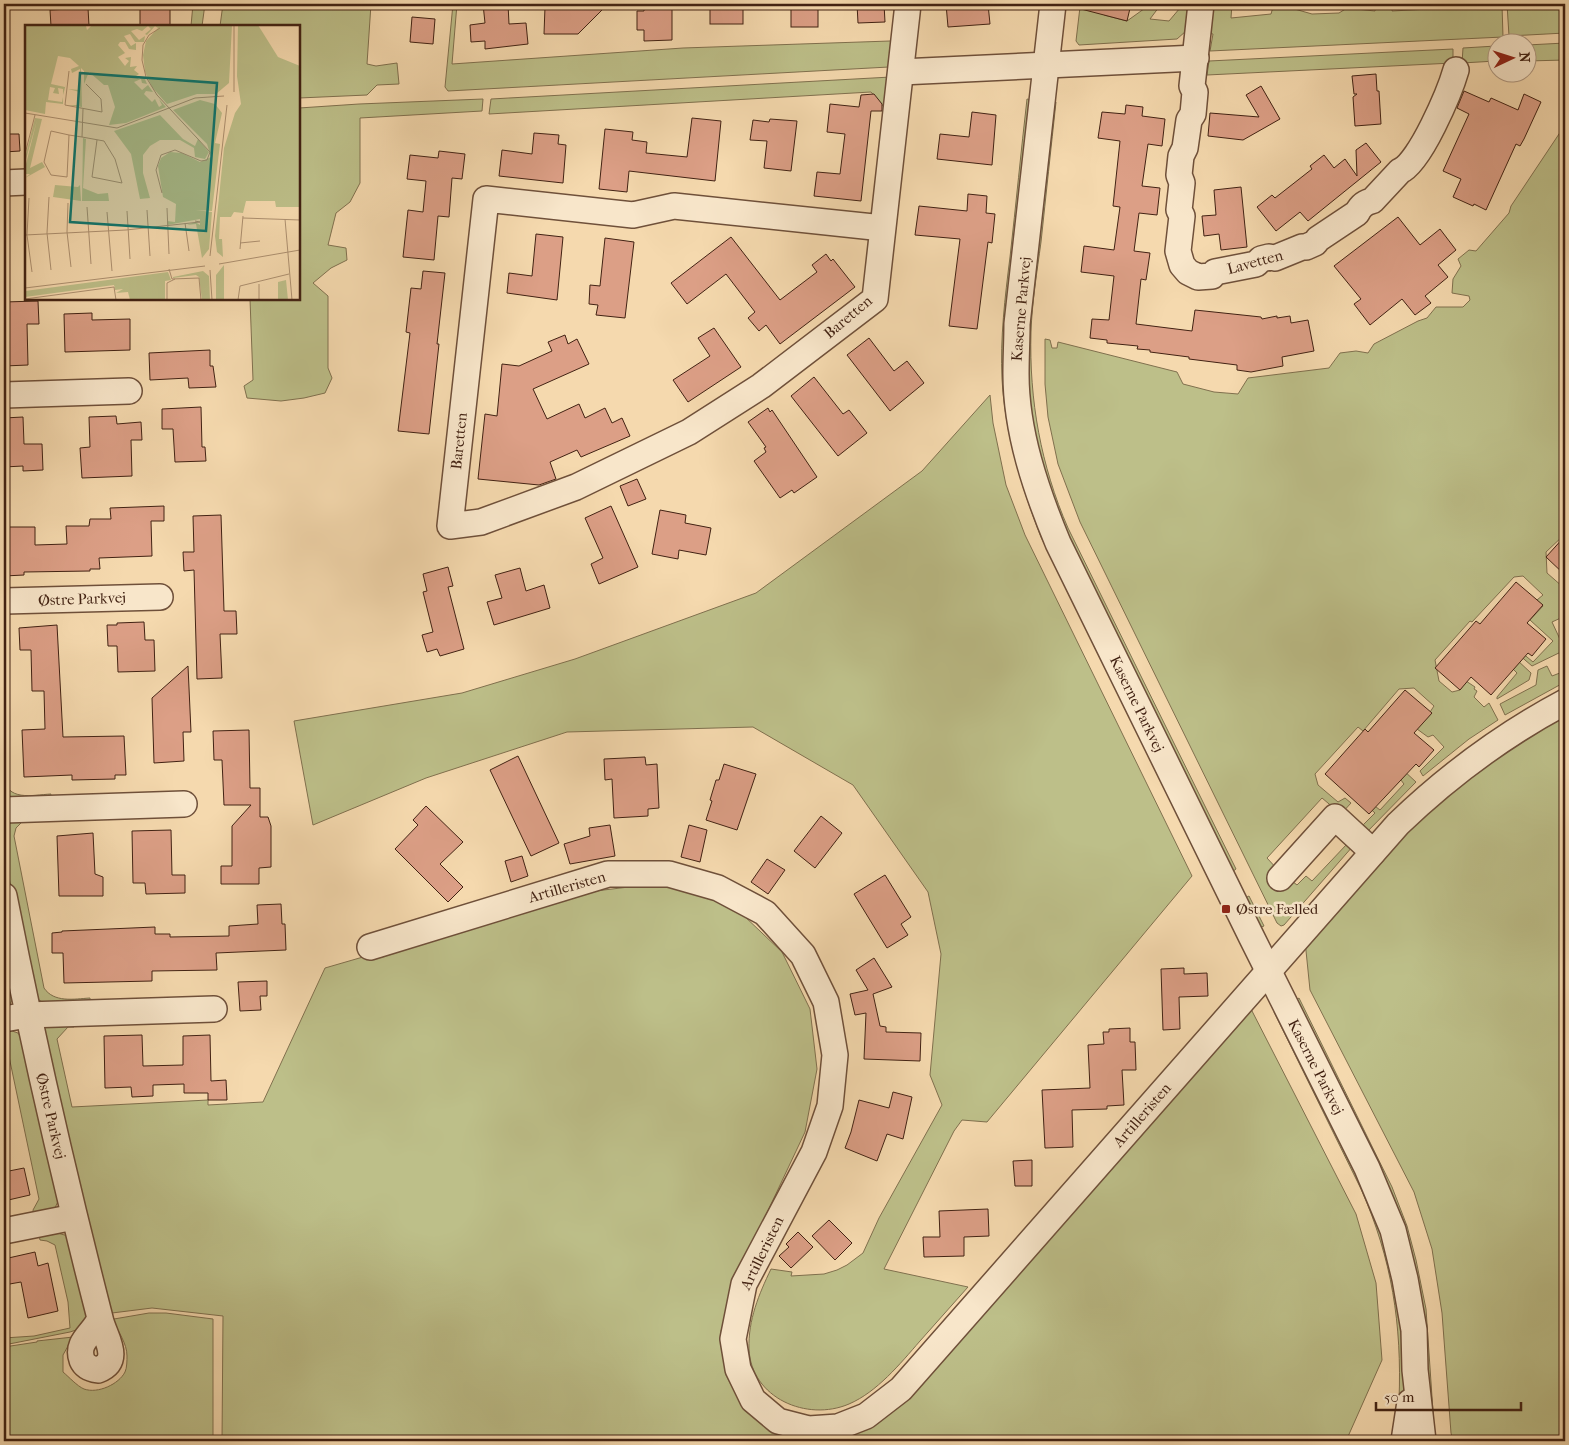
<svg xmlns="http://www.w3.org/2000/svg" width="1569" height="1445" font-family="'IM FELL French Canon',serif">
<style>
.green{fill:#bdbf89;stroke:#80704e}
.building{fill:#dc9f86;stroke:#422213}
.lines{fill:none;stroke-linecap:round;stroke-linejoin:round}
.minor-casing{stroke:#6f503a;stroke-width:28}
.minor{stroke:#f8e6ca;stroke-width:25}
.poi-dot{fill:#8f2418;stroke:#f8e6ca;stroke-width:2}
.labels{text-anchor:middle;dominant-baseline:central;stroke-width:5;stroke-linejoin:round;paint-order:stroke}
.street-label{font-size:15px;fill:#422213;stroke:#f8e6ca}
.poi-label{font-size:15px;fill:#422213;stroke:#f8e6ca;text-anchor:start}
.inset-road{fill:none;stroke:#ad9070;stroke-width:1}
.view{fill:#0f766e;fill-opacity:0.15;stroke:#0f766e;stroke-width:2.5}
.inset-edge{fill:none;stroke:#422213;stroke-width:2.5}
</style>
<rect width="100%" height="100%" fill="#f5d9ae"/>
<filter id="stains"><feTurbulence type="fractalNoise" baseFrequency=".004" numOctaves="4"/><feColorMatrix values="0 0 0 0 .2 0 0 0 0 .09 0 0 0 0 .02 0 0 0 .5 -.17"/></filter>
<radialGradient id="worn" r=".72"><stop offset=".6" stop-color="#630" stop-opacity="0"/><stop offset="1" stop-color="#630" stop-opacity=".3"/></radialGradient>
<g class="green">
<path d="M193 4H205L202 26H191Z"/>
<path d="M223 4H371L367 64 376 66 397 63 399 84 377 85 367 95 299 98V26H220Z"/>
<path d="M453 4H457L452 64 683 48 890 41 893 39 889 67 448 91 445 87Z"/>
<path d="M1210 4H1232L1231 18 1271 14 1273 7H1280L1282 4 1288 5V4H1292L1291 8 1312 14 1339 13 1347 8 1375 11 1376 4H1393L1392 11 1502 5 1503 37 1210 51 1213 34 1207 33Z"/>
<path d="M1507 4H1565V33L1509 36Z"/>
<path d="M1148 6 1159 7 1150 19 1169 21 1180 8 1189 9 1186 31 1177 39 1079 45 1076 41 1080 7 1104 12V15L1127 21Z"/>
<path d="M1565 43V60L1527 61V45Z"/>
<path d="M1496 46V61L1462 63 1463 48Z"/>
<path d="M1453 49V63L1207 75 1209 61Z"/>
<path d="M891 77 886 107H884L871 92 489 114 491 99Z"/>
<path d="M483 99 482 111 360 118V183L350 202 336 213 328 245 346 248 347 260 331 268 313 283 328 296V368L332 378 325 393 304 398 281 401 247 398 244 386 253 380 250 299H299V108L359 104Z"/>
<path d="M1027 99 1032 100 1010 412 1214 879 1211 882 1041 537C1021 486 1005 433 1002 379 1000 338 1005 297 1010 257 1016 204 1021 151 1027 99Z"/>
<path d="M1051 101 1056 102C1051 148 1046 195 1041 242 1037 272 1032 302 1031 332 1029 400 1041 466 1068 528L1236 869 1232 872 1063 528 1038 452 1028 391 1027 330Z"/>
<path d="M1565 125V534L1546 552 1547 573 1563 587 1565 584V616L1552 622 1565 650 1532 666 1518 654 1521 652 1533 662 1553 641 1530 620 1543 606 1537 600 1543 595 1523 576 1514 577 1472 622 1470 621 1435 660 1439 681 1452 692 1460 690 1466 681 1475 687 1474 689 1477 691 1474 697 1484 707 1489 703 1498 720 1469 739 1423 776 1420 771 1444 747 1433 735 1428 737 1417 729 1431 714 1430 712 1434 706 1414 688 1399 689 1363 731 1358 727 1315 774 1318 785 1338 802 1345 798 1351 803 1341 814 1322 798 1267 858 1278 870 1297 885 1306 876 1312 881 1347 844 1353 846 1284 925 1281 926 1277 923 1080 522 1058 464 1048 417 1045 384V339L1050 340 1052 348H1057L1058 342 1177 372 1183 384 1214 392 1238 394 1248 378 1329 368 1340 353 1356 351 1368 353 1374 344 1418 321 1427 318 1436 307H1463L1470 300 1469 296 1452 293 1453 279 1461 266 1458 259 1469 250 1476 251 1509 213 1511 206Z"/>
<path d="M990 395 993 423 1006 485 1025 535 1192 876 987 1122 962 1120 954 1131 884 1269 968 1287C952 1305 936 1323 920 1341 900 1364 877 1392 849 1404 807 1422 751 1398 749 1349 748 1320 759 1294 771 1269L792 1272 791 1276 824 1274 837 1270 847 1265 863 1253 879 1218 942 1105 930 1075 941 954 928 892 853 785 753 727 567 732 426 778 313 825 294 721 462 693 575 659 756 593 922 471Z"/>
<path d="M1516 659 1531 673 1529 680 1497 699V697L1517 673 1507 663Z"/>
<path d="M1547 666 1552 676 1565 671V682L1505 715 1500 704 1536 685 1538 670Z"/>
<path d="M1565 711V1441H1453L1451 1433 1442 1313 1432 1249 1414 1192 1310 990 1305 941 1396 838 1477 766Z"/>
<path d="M1402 769 1416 782 1363 836 1360 828 1375 813 1364 803 1367 800 1380 810 1404 784 1397 775Z"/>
<path d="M4 776C6 802 32 795 51 794L50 798 15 799 4 797Z"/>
<path d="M31 816V822H22L16 828 14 836 44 988C54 1003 74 999 90 998V1002C77 1002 47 1007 37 999 28 993 6 863 4 844 3 836 4 828 4 821Z"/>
<path d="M654 884 700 894 741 913 782 952 810 1009 817 1069 805 1132 740 1270 721 1331 726 1375 744 1410 781 1433 874 1422 1251 1009 1356 1214 1376 1283 1382 1360 1346 1441H222L223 1316 152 1308 112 1313 106 1304 42 1029 55 1023 75 1021 74 1027H68L57 1039 72 1107 208 1100V1105L263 1102 325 968 587 892Z"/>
<path d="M1249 896 1264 926 1259 928 1245 898Z"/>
<path d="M4 954 13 998 9 1006 4 1009Z"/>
<path d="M1299 998 1392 1187 1407 1226 1416 1260 1426 1309 1435 1441H1431L1421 1310 1296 1000Z"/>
<path d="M1279 1009 1373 1206 1399 1292 1405 1365 1403 1400H1399C1402 1325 1392 1259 1361 1189L1274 1012Z"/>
<path d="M9 1030 18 1033 20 1036 59 1199 55 1208 34 1217 33 1210 39 1199 7 1047 4 1045V1031Z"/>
<path d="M54 1232 68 1236 87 1316 82 1328 70 1332 4 1345V1338L34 1336 70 1328 68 1302 55 1245 47 1241 40 1240 39 1235Z"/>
<path d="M149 1313H166L213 1319V1441H4V1347L37 1342V1341L73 1337 63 1355V1372C69 1377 77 1386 84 1389 98 1394 119 1384 125 1372 127 1368 127 1360 127 1356 127 1343 118 1332 113 1320L114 1319Z"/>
</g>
<g class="building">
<path d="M170 4V26H140V5Z"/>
<path d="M483 4H508L509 24 526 23 528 44 485 49V41L471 42 470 25 485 23Z"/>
<path d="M571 4H608L578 34H544L545 7H567Z"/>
<path d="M644 4H672V40L644 41V30H637V11H644Z"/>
<rect x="710" y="4" width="33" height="20"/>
<rect x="791" y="4" width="27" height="23"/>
<path d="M857 4H884L885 22 858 23Z"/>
<path d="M946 4H988L990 24 948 27Z"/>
<path d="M1081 4H1131L1127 21 1081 9Z"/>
<path d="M88 8 89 26H51L50 10Z"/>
<path d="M412 17 435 19 433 44 410 42Z"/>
<path d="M1376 74 1377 91H1379L1381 124 1355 126 1353 97 1357 94H1354L1352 76Z"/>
<path d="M1261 86 1280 119 1243 140 1208 136 1210 113 1259 117 1246 95Z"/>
<path d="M1464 91 1489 102 1491 98 1518 110 1524 94 1541 102 1524 139 1520 146 1516 144 1486 210 1474 204 1473 206 1453 197 1461 179 1443 171 1469 114 1457 108Z"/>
<path d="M874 94 882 104V111H871L861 201 814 196 817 172 840 174 845 134 827 132 830 104 859 107 861 95Z"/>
<path d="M1126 105 1143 107 1142 116 1165 119 1162 146 1148 144 1142 186 1160 188 1157 215 1139 213 1134 251 1150 253 1146 280 1141 279 1136 324 1192 331 1195 310 1261 317 1262 319 1277 316V318L1290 316 1291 323 1308 320 1314 351 1282 357 1283 366 1251 372 1237 370V365L1189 359V357L1150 352V350L1137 349 1138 346 1107 343V340L1090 338 1092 319 1109 320 1114 276 1081 272 1084 246 1114 250 1120 207 1113 206 1120 141 1098 138 1102 112 1125 114Z"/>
<path d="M972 112 996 115 992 165 937 159 940 134 969 137Z"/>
<path d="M692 118 721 121 715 181 629 171 627 192 599 189 605 129 633 132 632 140 647 142 646 153 687 157Z"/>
<path d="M770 119 797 121 791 171 764 168 767 141 750 140 753 120 769 122Z"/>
<path d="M534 133 559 135 558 144 566 145 563 183 499 176 502 150 532 154Z"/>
<path d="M4 134H19L20 151 4 152Z"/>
<path d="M1366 143 1381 162 1308 221 1300 212 1276 231 1257 207 1272 195 1275 198 1312 169 1310 166 1324 155 1334 168 1345 159 1357 176 1356 150Z"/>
<path d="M439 151 465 154 462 179 452 178 449 217 438 216 434 260 403 257 408 210 423 212 426 181 407 179 410 155 438 158Z"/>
<path d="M1241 187 1247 247 1221 250 1219 234 1204 236 1202 216 1216 215 1214 190Z"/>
<path d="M968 194 987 196 986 213 995 214 992 243 988 242 977 329 949 326 960 239 915 235 919 206 967 211Z"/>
<path d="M1398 217 1420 245 1440 229 1456 250 1438 265 1448 277 1425 296 1431 303 1415 315 1402 299 1370 325 1354 304 1361 299 1334 266Z"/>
<path d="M536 234 563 237 557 300 507 293 509 273 532 276Z"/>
<path d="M731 237 780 300 817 272 812 265 826 254 831 261 833 259 855 287 780 344 766 325 759 331 748 318 755 312 726 274 687 304 671 283Z"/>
<path d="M605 238 634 242 625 318 596 315 598 305 589 304 590 285 600 286Z"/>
<path d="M423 271 445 273 437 344H439L429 434 398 431 410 333 406 332 411 288 421 289Z"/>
<path d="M38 301 39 324H27L28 365 4 366V302Z"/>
<path d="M92 313V320L130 319V350L65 352 64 314Z"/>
<path d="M714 328 741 367 688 402 673 380 710 356 698 338Z"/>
<path d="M565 335 568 344 577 339 589 364 533 389 547 419 579 404 585 418 605 408 612 423 622 418 630 436 581 457 577 450 550 462 556 479 539 485 478 479 485 414 497 416 502 364 519 366 552 351 548 342Z"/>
<path d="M869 338 894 371 907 361 924 383 890 411 847 355Z"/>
<path d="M210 350V366H213L216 387 189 388 188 378 150 380 149 353Z"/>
<path d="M814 377 843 414 849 410 867 433 838 456 791 396Z"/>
<path d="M201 407 202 447H205L206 461 175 462 173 429H162V409Z"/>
<path d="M768 408 770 412 772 410 817 477 794 493 792 490 780 498 754 461 766 452 764 448 766 447 748 422Z"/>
<path d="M116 416 117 424 141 422 142 440H131L132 476 82 478 80 448 90 447 89 417Z"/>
<path d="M23 417 24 444H42L43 470 23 471V466L4 467V418Z"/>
<path d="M637 479 646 499 628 506 620 486Z"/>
<path d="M164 506V521H151L152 556 99 558 100 569H90V571L24 572V575L4 576V527H35V545L67 544 66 526H89L90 519H111L110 508Z"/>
<path d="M611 506 638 567 599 584 591 564 603 558 585 518Z"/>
<path d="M660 510 686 515 685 523 711 528 706 555 679 550 678 559 652 554Z"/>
<path d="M221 515 224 611H236L237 634H220L222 678 197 679 194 570 184 571 183 552H194L193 516Z"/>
<path d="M1565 536V575L1546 557Z"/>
<path d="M448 567 453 586 448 587 464 649 440 656 437 649 427 652 422 635 433 632 423 592 427 591 423 574Z"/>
<path d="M520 568 526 591 544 585 550 608 494 625 487 602 502 598 495 575Z"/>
<path d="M1516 582 1543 605 1527 623 1546 639 1532 656 1528 653 1491 695 1471 677 1460 690 1435 668 1476 621 1480 624Z"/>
<path d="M144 622 145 640H154L155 671 118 672 117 646H108L107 625H117V623Z"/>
<path d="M57 625 63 737 124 736 126 775H115V779L72 780V775L24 777 22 730 45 729 44 691H32L31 650H20L19 628Z"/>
<path d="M188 666 191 732H183L184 761 154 763 152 698Z"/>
<path d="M1405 690 1432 713 1414 733 1434 750 1419 767 1416 764 1369 814 1325 774 1365 729 1368 732Z"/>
<path d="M249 730 250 788H260V817H268L271 826V867L259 868V884H221V866H232V826L251 805H224L222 760H214L213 731Z"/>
<path d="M518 756 559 843 531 856 490 770Z"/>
<path d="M645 757 646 765 657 764 659 808 648 809V816L614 818 612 779 605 780 604 759Z"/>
<path d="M724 764 756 774 737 830 706 820 712 801 710 800 716 780H719Z"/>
<path d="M426 806 463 842 440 864 463 887 448 902 395 849 418 825 413 820Z"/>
<path d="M821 816 842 833 815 868 794 851Z"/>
<path d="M610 825 615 856 570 864 564 844 590 836 589 828Z"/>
<path d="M689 825 707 830 700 862 681 857Z"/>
<path d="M171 830 172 875H185V893L146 894 145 883H133L132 831Z"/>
<path d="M93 833 95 874 103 877V896H59L57 836Z"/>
<path d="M522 856 528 876 511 882 505 861Z"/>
<path d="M767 859 785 870 768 894 751 882Z"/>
<path d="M885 875 911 917 901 924 908 935 887 948 854 894Z"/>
<path d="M281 904 282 924H285L286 950 216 953 217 970 152 971V981L64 983 63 953H52V933L62 932V931L155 927V934H170V937L229 936V926L258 924 257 905Z"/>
<path d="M874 958 892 987 873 994 880 1026 886 1027V1032L921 1033 920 1061 864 1059 866 1013 855 1015 850 994 868 990 856 970Z"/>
<path d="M1184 968V974L1207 973 1208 996 1179 997 1180 1029 1163 1030 1161 969Z"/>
<path d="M267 981V996H260L261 1010 240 1011 238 982Z"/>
<path d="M1130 1028V1042H1135L1136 1070H1122L1124 1105 1107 1106V1109L1072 1110 1073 1147 1045 1148 1042 1090 1090 1088 1088 1045 1104 1044 1103 1032H1109V1029Z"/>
<path d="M142 1035 143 1066 183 1065V1036L210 1035 211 1081 226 1080 227 1100H208V1093H184V1084L153 1085V1096L132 1097 131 1087 105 1088 104 1036Z"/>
<path d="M893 1092 912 1097 903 1139 887 1134 877 1161 845 1148 851 1132 859 1100 889 1108Z"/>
<path d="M1032 1160V1186H1015L1013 1161Z"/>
<path d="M24 1168 30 1195 4 1201V1172Z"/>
<path d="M988 1209 989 1236 964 1237V1256L924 1257 923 1237H940L939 1211Z"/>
<path d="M829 1220 852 1243 835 1260 812 1236Z"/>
<path d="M798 1232 813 1247 791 1268 779 1256 789 1247 786 1244Z"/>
<path d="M35 1252 38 1266 48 1263 58 1311 28 1318 21 1282 4 1285V1259Z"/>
</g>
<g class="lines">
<defs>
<g id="minor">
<path d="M1053 4 1017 324C1017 340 1016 357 1016 374 1016 432 1036 490 1058 543L1251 936 1367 1168 1393 1230 1405 1279 1414 1330 1415 1370 1423 1441"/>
<path d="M1201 4 1192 86 1195 92 1193 114 1189 120 1185 148 1181 156 1179 175 1182 183 1179 210 1182 216 1178 251 1182 265 1188 272 1198 277 1212 276 1215 272 1256 264 1261 259 1269 257 1275 258 1302 247H1306L1315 243 1318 239 1357 213C1360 207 1365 202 1372 201L1400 171C1420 163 1450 91 1456 70"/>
<path d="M901 72 1196 58"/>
<path d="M4 183 26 182"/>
<path d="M883 228 674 206 633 215 486 199 450 526 481 522 576 487 689 432 761 386 875 299 908 4"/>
<path d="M4 395 129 391"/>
<path d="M4 601 160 597"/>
<path d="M4 810 184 804"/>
<path d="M1280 878 1335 817 1373 852"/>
<path d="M4 896C32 1038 64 1178 100 1318 103 1335 124 1360 98 1370 91 1369 85 1367 82 1360 75 1341 95 1333 100 1318"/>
<path d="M370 947 608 874H669L718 888 765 913 803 955 826 1002 835 1055 830 1106 814 1152 744 1284 733 1339 738 1369 753 1400 778 1421 809 1429 838 1427 866 1416 901 1389 1398 824C1449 775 1503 735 1565 702"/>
<path d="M4 1019 27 1015 214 1009"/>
<path d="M4 1231 74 1217"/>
<path d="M1404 1441 1410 1402"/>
</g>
</defs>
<use href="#minor" class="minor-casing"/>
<use href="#minor" class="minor"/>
</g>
<rect class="poi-dot" x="1221" y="904" width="10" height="10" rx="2.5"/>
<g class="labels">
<g class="street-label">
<text transform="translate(1255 262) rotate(-15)">Lavetten</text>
<text transform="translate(1021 309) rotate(-85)">Kaserne Parkvej</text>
<text transform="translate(848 317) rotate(-40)">Baretten</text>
<text transform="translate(459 441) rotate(-84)">Baretten</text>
<text transform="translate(82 599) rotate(-2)">Østre Parkvej</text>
<text transform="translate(1137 704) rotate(64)">Kaserne Parkvej</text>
<text transform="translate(567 887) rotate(-16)">Artilleristen</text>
<text transform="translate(1316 1067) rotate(63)">Kaserne Parkvej</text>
<text transform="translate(1142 1115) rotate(-49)">Artilleristen</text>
<text transform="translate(51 1116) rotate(77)">Østre Parkvej</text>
<text transform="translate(762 1253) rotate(-64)">Artilleristen</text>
</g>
<g class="poi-label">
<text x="1236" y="909">Østre Fælled</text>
</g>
</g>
<g transform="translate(25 25)">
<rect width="275" height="275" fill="#f5d9ae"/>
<path d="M0 0H65L61 1 62 5 67 0H207L204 58 191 69H172L142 79 127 62 120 47 118 30 121 16 133 3 130 1 122 10 120 9 126 4 123 1 117 6 112 4 106 6 114 15 120 11 119 17H110L105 9 99 11 106 21 111 18V25L104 24 100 17H95L93 20 100 28 93 32 100 41 104 36 100 33 106 32 105 42 112 41 109 45 114 49 111 51 114 54 119 52 122 59 117 58 116 54 109 57 117 65 123 60 128 67 121 66 119 69 127 77 130 74 134 82 137 80 134 74 141 82 101 98 84 100 90 82 83 60H79L64 47 59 59V46L56 43 57 82 42 80H54L52 74 55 67 43 64 55 65V44L47 48 46 44 54 41 45 33 33 31 26 59 40 62 41 59 38 70V64L33 63 34 69 28 68 30 63 25 62 23 75 37 77 38 72V79L21 77 20 89 0 85ZM213 0H233L253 32 275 41V182H251L250 176H221L218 188 209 187 206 192H195L194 214H197L198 232 192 227 190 211 199 123 210 88 216 79 212 51ZM175 75 190 79 197 88 190 118 195 119 187 186 171 185 187 187 184 224 177 233 171 199 162 200 170 197 175 200V194L142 200V196L150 197 151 179 138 172 133 141 136 133 145 127 157 128 175 137 186 132 182 119 148 85ZM135 90 158 114 170 121 173 114 184 127 180 134 170 132 169 123 155 115H135L125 121 118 130V148L125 173 115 174 106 129 89 106ZM10 93 17 94 5 143 17 137 20 142 0 153 5 149H0V143L12 95 0 138V133ZM58 113 61 114 58 163 73 169 83 168 84 176H57ZM30 160 53 162 55 160 56 176 28 172ZM199 240V275H191V250ZM178 246 184 251 185 275H177L174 252 171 250 148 253V252ZM143 247 146 255 140 256V275H105L103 267 91 268 98 264 90 265 89 260 0 272V266ZM261 255 263 275H253V257Z" fill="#bdbf89"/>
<path class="inset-road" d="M135 3 124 10 118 20 117 35 121 52 132 70 185 127 182 135 176 136 150 125 136 130 131 145 137 168M44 46 40 80 77 87 76 74 61 59M209 67V0M0 88 92 103 170 73 199 71M44 110 42 152 26 150 19 137 26 106 44 110 57 112 79 116 90 134 97 158 67 152 72 115M57 112 58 84M0 129 10 90M24 172 22 208 26 245M4 173 2 210 7 247M43 178 42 207 46 242M62 182 66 239M142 183 144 229M122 185 125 231M102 186 105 234M82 187 87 246M218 193 275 195M260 194 267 275M160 198 164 226M0 210 101 205 175 197 170 196M215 218 235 216M215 224 218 191M185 231 202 80M194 239 275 225M144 244 147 254 174 253 176 275M185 245 187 275M234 259V275M0 263 180 241M0 274 89 262 91 275M142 275V258L150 254M213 275 215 261 264 249"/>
<path class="view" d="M55 48 192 58 181 206 45 197Z"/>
<rect width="275" height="275" class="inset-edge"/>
</g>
<rect width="1569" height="1445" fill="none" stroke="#f5d9ae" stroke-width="20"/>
<rect x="5" y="5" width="1559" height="1435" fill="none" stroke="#422213" stroke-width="2.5"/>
<rect x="10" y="10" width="1549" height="1425" fill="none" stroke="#422213"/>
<g transform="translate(1512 58) rotate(86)"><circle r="24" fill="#f8e6ca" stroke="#af9881"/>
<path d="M0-4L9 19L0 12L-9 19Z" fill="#8f2418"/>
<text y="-8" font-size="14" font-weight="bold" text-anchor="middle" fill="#422213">N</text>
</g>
<path d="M1376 1402v8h145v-8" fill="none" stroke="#422213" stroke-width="2.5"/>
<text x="1384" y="1402" font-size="15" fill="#422213" stroke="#f8e6ca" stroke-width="4" paint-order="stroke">50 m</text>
<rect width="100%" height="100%" filter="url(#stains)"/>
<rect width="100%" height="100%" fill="url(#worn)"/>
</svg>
